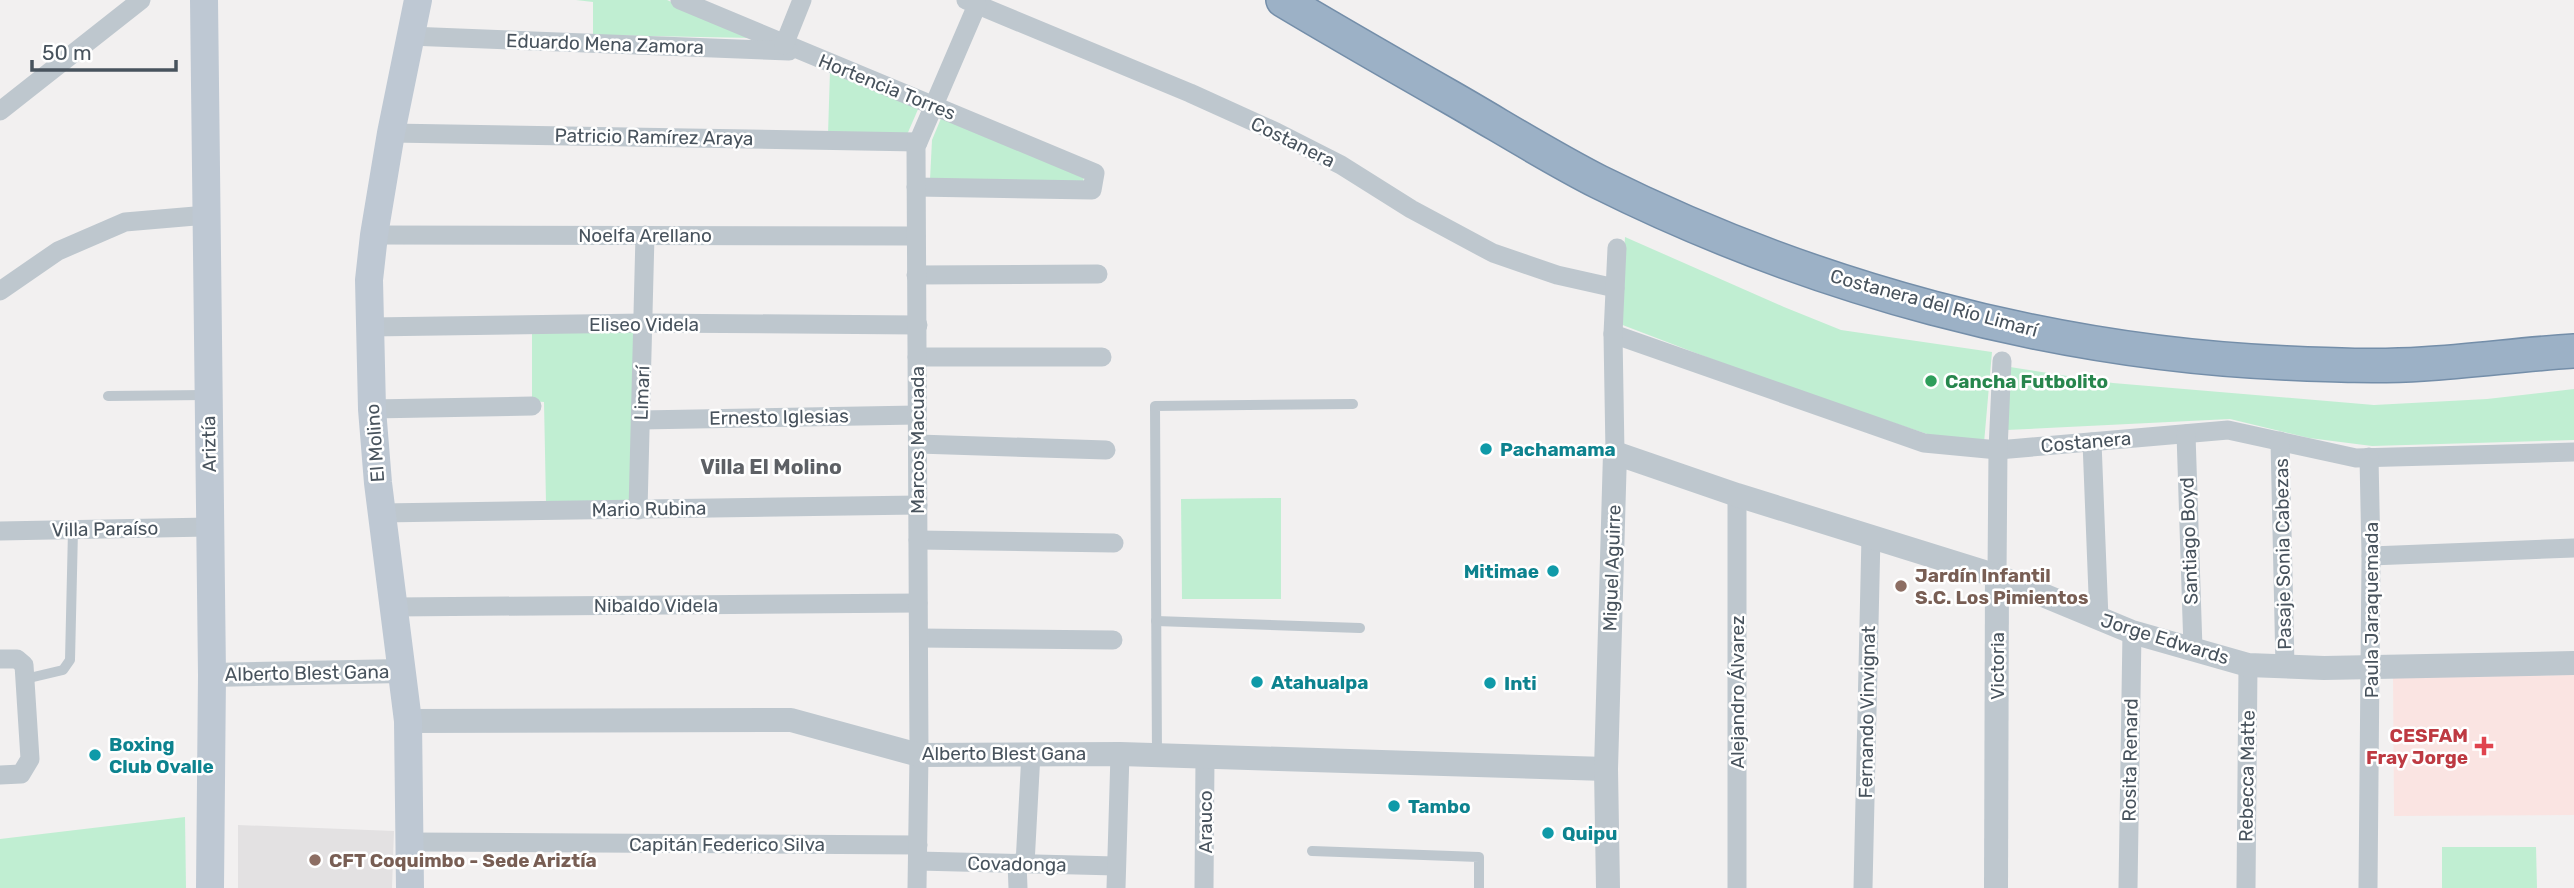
<svg xmlns="http://www.w3.org/2000/svg" width="2574" height="888" font-family="Rubik,sans-serif">
<style>
.education{fill:#e3e1e2}
.medical{fill:#fae4e2}
.green{fill:#c0eed2}
.lines{fill:none;stroke-linecap:round;stroke-linejoin:round}
.trunk-casing{stroke:#748ea9;stroke-width:36}
.service{stroke:#bec7ce;stroke-width:10}
.minor{stroke:#bec7ce;stroke-width:19}
.tertiary{stroke:#bec7ce;stroke-width:24}
.secondary{stroke:#bec8d3;stroke-width:28}
.trunk{stroke:#9cb1c6;stroke-width:33}
.leisure-dot{fill:#2e9e5b;stroke:#fff;stroke-width:2.5}
.culture-dot{fill:#0f9aa8;stroke:#fff;stroke-width:2.5}
.education-dot{fill:#8d6e63;stroke:#fff;stroke-width:2.5}
.health-dot{fill:#e0444e;stroke:#fff;stroke-width:2.5}
.labels{text-anchor:middle;dominant-baseline:central;stroke-width:5;stroke-linejoin:round;paint-order:stroke}
.street-label{font-size:19px;fill:#48535d;stroke:#fff}
.leisure-label{font-size:19px;font-weight:bold;fill:#27864d;stroke:#fff;text-anchor:start}
.culture-label{font-size:19px;font-weight:bold;fill:#0d838f;stroke:#fff;text-anchor:start}
.education-label{font-size:19px;font-weight:bold;fill:#785e54;stroke:#fff;text-anchor:start}
.health-label{font-size:19px;font-weight:bold;fill:#be3a42;stroke:#fff;text-anchor:end}
.neighbourhood-label{font-size:21px;font-weight:bold;fill:#5d6065;stroke:#fff}
</style>
<rect width="100%" height="100%" fill="#f2f0f0"/>
<path class="education" d="M238 825 394 831 392 888H238Z"/>
<path class="medical" d="M2574 675V815L2394 816 2393 677Z"/>
<g class="green">
<path d="M576 0H667L754 38 593 35V2Z"/>
<path d="M830 70 919 107 906 137 828 135Z"/>
<path d="M942 116 1084 174 1083 185 930 180 932 140Z"/>
<path d="M1625 237 1784 307 1841 330 1992 352 1984 443 1927 434 1774 383 1620 324Z"/>
<path d="M532 329 636 331 633 501 546 503 544 402 532 401Z"/>
<path d="M2010 367 2113 383 2374 405 2487 399 2574 389V440L2372 446 2309 438 2230 419 2006 430Z"/>
<path d="M1281 498V599H1182L1181 499Z"/>
<path d="M185 817 186 888H0V839Z"/>
<path d="M2442 847H2536L2537 888H2442Z"/>
</g>
<g class="lines">
<defs>
<path id="trunk" d="M1283 0C1338 33 1394 65 1450 97 1499 125 1548 156 1599 182 1810 287 2050 353 2286 363 2331 365 2378 367 2423 364 2474 361 2524 354 2574 351"/>
</defs>
<use href="#trunk" class="trunk-casing"/>
<g class="service">
<path d="M108 396 205 395"/>
<path d="M1156 621 1360 628"/>
<path d="M25 679 63 670 70 660 73 530"/>
<path d="M1157 755 1155 406 1353 404"/>
<path d="M1312 851 1479 857V888"/>
</g>
<g class="minor">
<path d="M680 0 1095 173 1092 190 916 187"/>
<path d="M966 0 1190 93 1276 132 1341 165 1411 209 1493 253 1557 275 1615 288"/>
<path d="M409 36 789 51"/>
<path d="M784 45 802 0"/>
<path d="M0 111 141 0"/>
<path d="M391 133 918 142"/>
<path d="M374 235 916 236"/>
<path d="M916 275 1098 274"/>
<path d="M0 291 58 251 125 222 207 215"/>
<path d="M370 327 644 323 918 325"/>
<path d="M1613 334 1924 443 1998 450 2228 430 2356 458 2574 452"/>
<path d="M917 357H1102"/>
<path d="M372 409 532 406"/>
<path d="M641 420 917 415"/>
<path d="M2186 434 2193 649"/>
<path d="M2280 441 2285 666"/>
<path d="M2092 442 2099 619"/>
<path d="M918 444 1106 450"/>
<path d="M1615 453 1613 334 1617 248"/>
<path d="M638 510 645 235"/>
<path d="M381 513 918 505"/>
<path d="M0 531 209 527"/>
<path d="M918 540 1114 543"/>
<path d="M2371 556 2574 548"/>
<path d="M1997 576 1998 450 2002 361"/>
<path d="M395 607 918 603"/>
<path d="M919 638 1113 640"/>
<path d="M0 659H17L24 665 30 759 21 774 0 775"/>
<path d="M410 842 918 845"/>
<path d="M918 861 1116 866"/>
<path d="M1017 863 1018 888"/>
<path d="M1025 864 1031 753"/>
<path d="M917 888 919 755 916 147 977 5"/>
<path d="M1116 888 1120 754"/>
<path d="M1204 888 1205 757"/>
<path d="M1737 888V495"/>
<path d="M1863 888 1871 536"/>
<path d="M2128 888 2132 632"/>
<path d="M2246 888 2248 665"/>
<path d="M2368 888 2371 556 2369 457"/>
</g>
<g class="tertiary">
<path d="M212 675 402 671"/>
<path d="M408 721 791 720 919 755 1120 754 1606 769"/>
<path d="M1608 888 1606 769 1615 453 1737 495 1997 576 2132 632 2248 665 2324 668 2574 663"/>
<path d="M1996 888 1997 576"/>
</g>
<g class="secondary">
<path d="M204 0 212 675 210 888"/>
<path d="M410 888 408 721 378 483 372 409 369 280 374 235 391 133 418 0"/>
</g>
<use href="#trunk" class="trunk"/>
</g>
<circle class="leisure-dot" cx="1931" cy="381" r="7"/>
<g class="culture-dot">
<circle cx="1486" cy="449" r="7"/>
<circle cx="1553" cy="571" r="7"/>
<circle cx="1257" cy="682" r="7"/>
<circle cx="1490" cy="683" r="7"/>
<circle cx="95" cy="755" r="7"/>
<circle cx="1394" cy="806" r="7"/>
<circle cx="1548" cy="833" r="7"/>
</g>
<g class="education-dot">
<circle cx="1901" cy="586" r="7"/>
<circle cx="315" cy="860" r="7"/>
</g>
<path class="health-dot" d="M2480.5 735.5h7v7h7v7h-7v7h-7v-7h-7v-7h7z"/>
<g class="labels">
<g class="street-label">
<text transform="translate(605 44) rotate(2)">Eduardo Mena Zamora</text>
<text transform="translate(887 87) rotate(22)">Hortencia Torres</text>
<text transform="translate(654 137) rotate(1)">Patricio Ramírez Araya</text>
<text transform="translate(1293 142) rotate(26)">Costanera</text>
<text x="645" y="235">Noelfa Arellano</text>
<text transform="translate(1934 303) rotate(15)">Costanera del Río Limarí</text>
<text x="644" y="324">Eliseo Videla</text>
<text transform="translate(642 393) rotate(-88)">Limarí</text>
<text transform="translate(779 417) rotate(-1)">Ernesto Iglesias</text>
<text transform="translate(917 440) rotate(-90)">Marcos Macuada</text>
<text transform="translate(2086 442) rotate(-5)">Costanera</text>
<text transform="translate(375 443) rotate(-94)">El Molino</text>
<text transform="translate(209 444) rotate(-91)">Ariztía</text>
<text transform="translate(649 509) rotate(-1)">Mario Rubina</text>
<text transform="translate(105 529) rotate(-1)">Villa Paraíso</text>
<text transform="translate(2189 541) rotate(-92)">Santiago Boyd</text>
<text transform="translate(2283 554) rotate(-91)">Pasaje Sonia Cabezas</text>
<text transform="translate(1612 568) rotate(-88)">Miguel Aguirre</text>
<text x="656" y="605">Nibaldo Videla</text>
<text transform="translate(2371 610) rotate(-90)">Paula Jaraquemada</text>
<text transform="translate(2165 639) rotate(17)">Jorge Edwards</text>
<text transform="translate(1997 666) rotate(-90)">Victoria</text>
<text transform="translate(307 673) rotate(-1)">Alberto Blest Gana</text>
<text transform="translate(1737 692) rotate(-90)">Alejandro Álvarez</text>
<text transform="translate(1867 712) rotate(-89)">Fernando Vinvignat</text>
<text x="1004" y="753">Alberto Blest Gana</text>
<text transform="translate(2130 760) rotate(-89)">Rosita Renard</text>
<text transform="translate(2247 776) rotate(-89)">Rebecca Matte</text>
<text transform="translate(1205 822) rotate(-90)">Arauco</text>
<text x="727" y="844">Capitán Federico Silva</text>
<text transform="translate(1017 864) rotate(1)">Covadonga</text>
</g>
<g class="leisure-label">
<text x="1945" y="381">Cancha Futbolito</text>
</g>
<g class="culture-label">
<text x="1500" y="449">Pachamama</text>
<text x="1539" y="571" text-anchor="end">Mitimae</text>
<text x="1271" y="682">Atahualpa</text>
<text x="1504" y="683">Inti</text>
<text x="109" y="744">Boxing<tspan x="109" dy="22">Club Ovalle</tspan></text>
<text x="1408" y="806">Tambo</text>
<text x="1562" y="833">Quipu</text>
</g>
<g class="education-label">
<text x="1915" y="575">Jardín Infantil<tspan x="1915" dy="22">S.C. Los Pimientos</tspan></text>
<text x="329" y="860">CFT Coquimbo - Sede Ariztía</text>
</g>
<g class="health-label">
<text x="2468" y="735">CESFAM<tspan x="2468" dy="22">Fray Jorge</tspan></text>
</g>
<g class="neighbourhood-label">
<text x="771" y="466">Villa El Molino</text>
</g>
</g>
<path d="M32 60v10h144v-10" fill="none" stroke="#48535d" stroke-width="3.5"/>
<text x="42" y="60" font-size="21" fill="#48535d" stroke="#ffffff" stroke-width="5" paint-order="stroke">50 m</text>
</svg>
